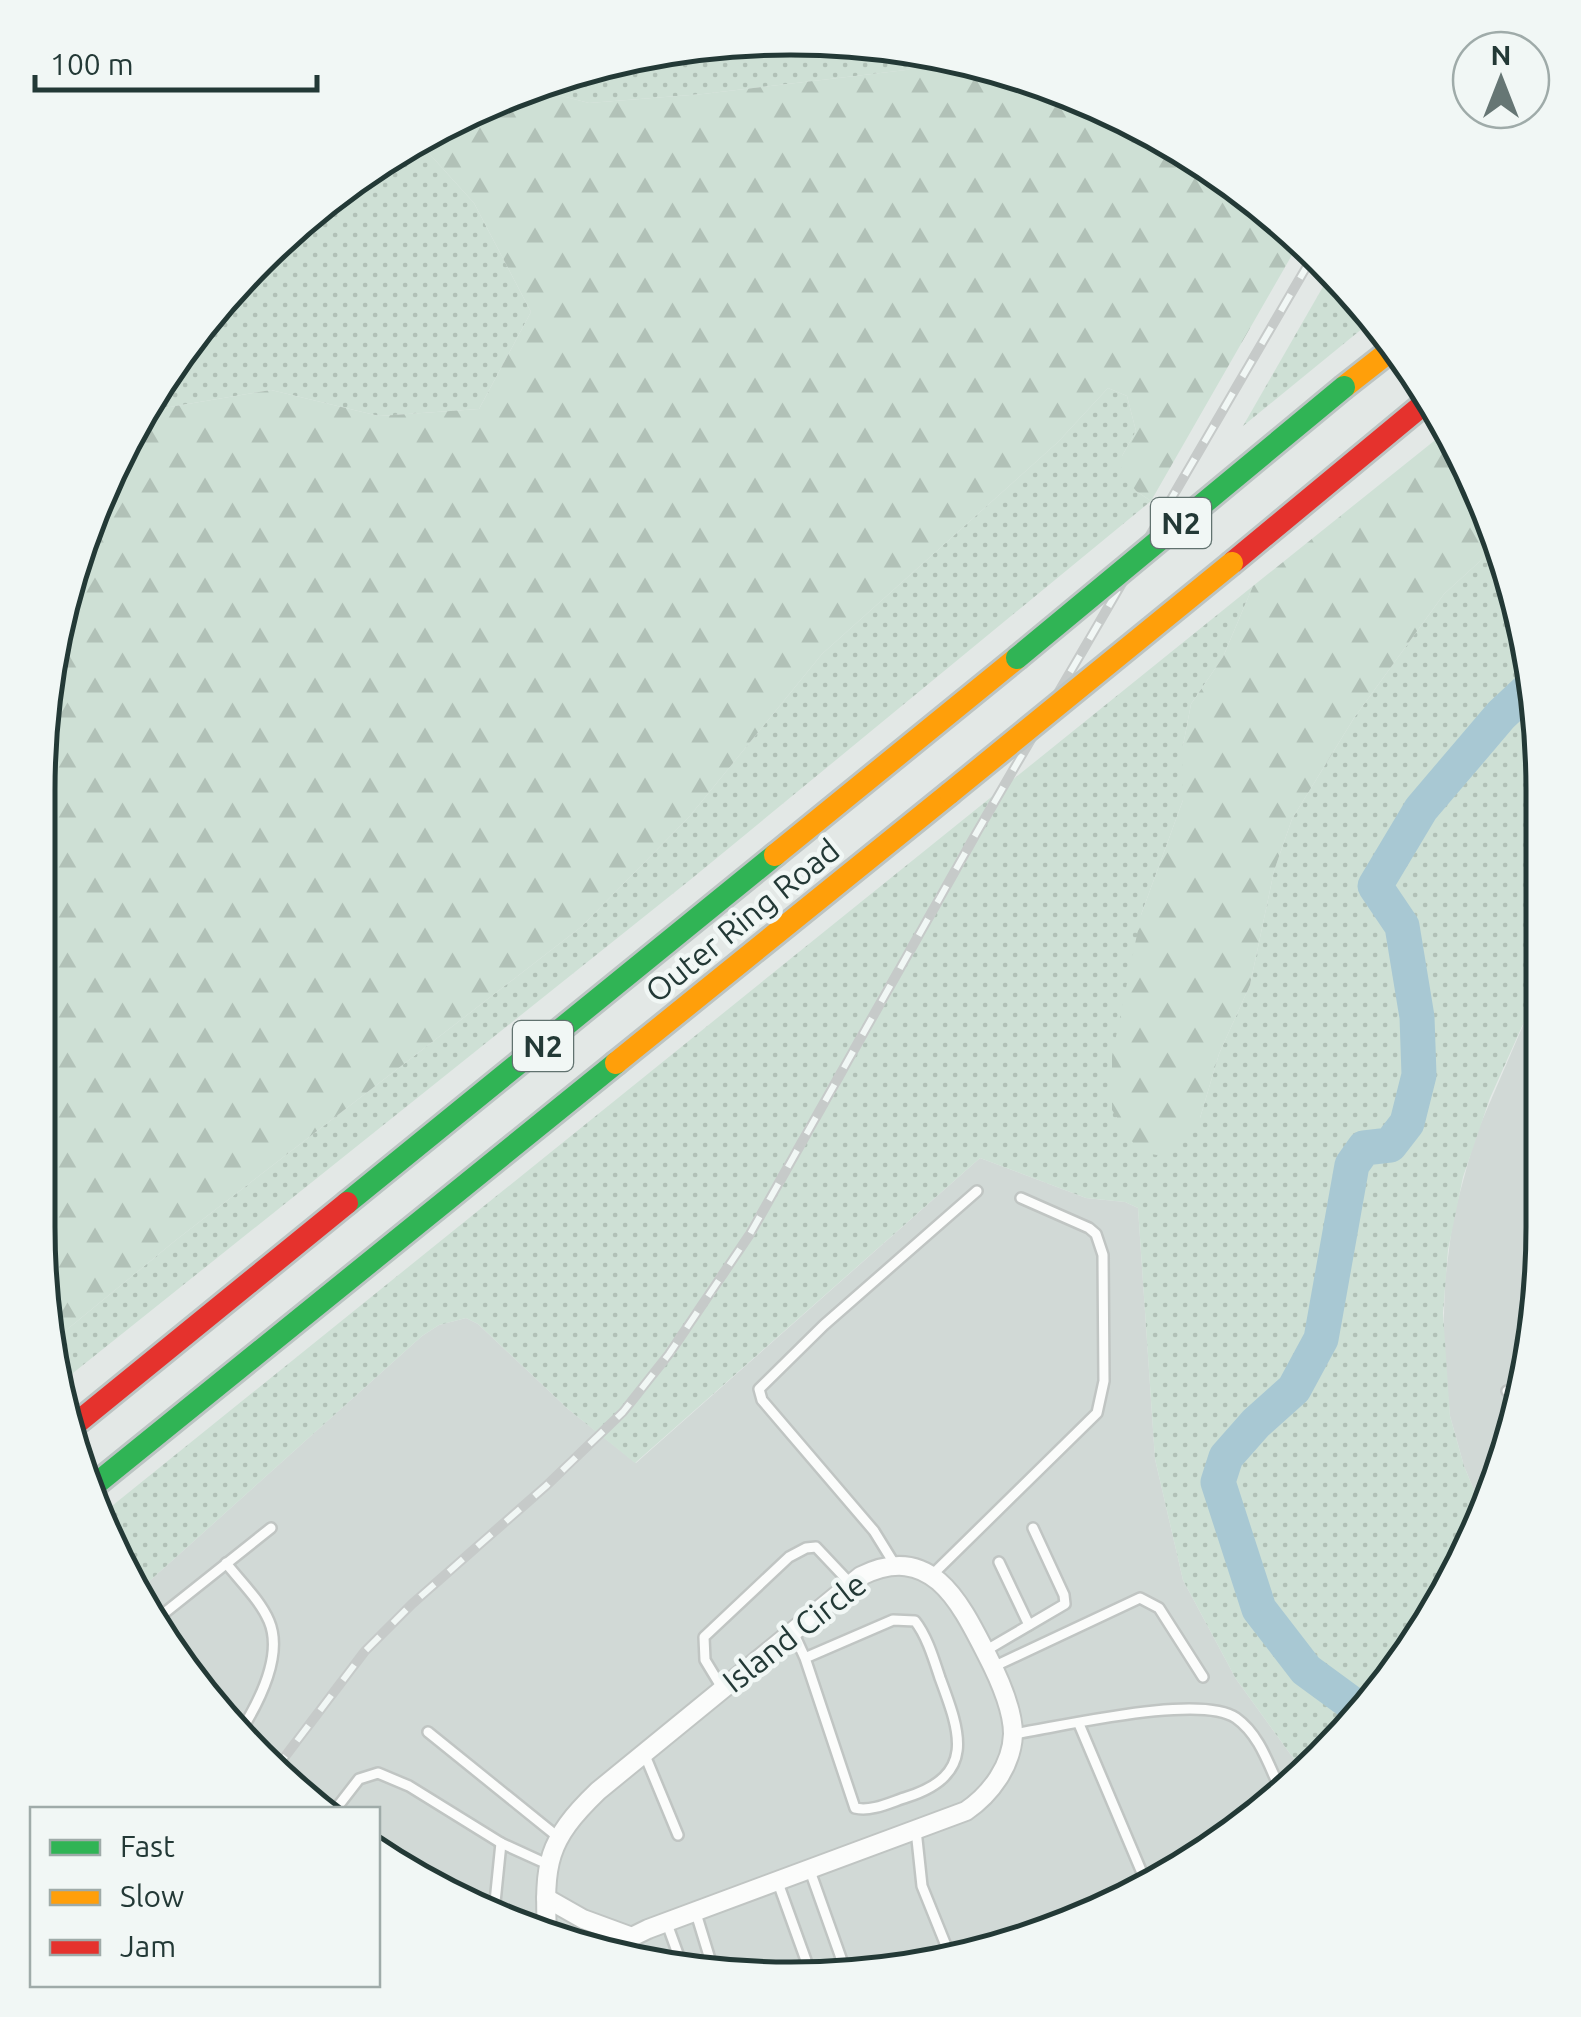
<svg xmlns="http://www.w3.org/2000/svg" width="1581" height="2017" font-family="Ubuntu,sans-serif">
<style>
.built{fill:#d1d9d6}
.grass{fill:url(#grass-dots)}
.forest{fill:url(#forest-firs)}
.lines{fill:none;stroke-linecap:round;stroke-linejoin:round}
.river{stroke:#a8c8d3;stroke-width:35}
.lane-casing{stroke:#c0c5c3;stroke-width:14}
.street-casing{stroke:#c0c5c3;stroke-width:22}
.fast-casing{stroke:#bcc4c3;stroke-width:28}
.slow-casing{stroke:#bcc4c3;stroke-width:28}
.jam-casing{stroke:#bcc4c3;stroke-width:28}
.lane{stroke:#fbfcfb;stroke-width:9}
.street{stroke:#fbfcfb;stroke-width:18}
.fast{stroke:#30b455;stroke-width:22}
.slow{stroke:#ff9f0a;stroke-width:22}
.jam{stroke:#e5322d;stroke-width:22}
.rail-casing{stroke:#c6cac9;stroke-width:10}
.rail{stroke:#f1f7f5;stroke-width:6;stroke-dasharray:19;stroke-linecap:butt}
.fast-bridge-casing{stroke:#bcc4c3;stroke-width:28;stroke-linecap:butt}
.slow-bridge-casing{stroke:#bcc4c3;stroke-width:28;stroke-linecap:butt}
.fast-bridge{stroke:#30b455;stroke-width:22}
.slow-bridge{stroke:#ff9f0a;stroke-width:22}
.labels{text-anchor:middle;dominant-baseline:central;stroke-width:9;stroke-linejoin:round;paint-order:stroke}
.shield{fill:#f1f7f5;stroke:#61726f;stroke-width:2.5}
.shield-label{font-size:30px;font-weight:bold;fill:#233936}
.street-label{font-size:32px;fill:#233936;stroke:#f1f7f5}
.rim{fill:none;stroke:#233936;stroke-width:5}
</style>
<defs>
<pattern id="grass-dots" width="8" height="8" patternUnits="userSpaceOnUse" patternTransform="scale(2.5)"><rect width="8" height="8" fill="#cee0d5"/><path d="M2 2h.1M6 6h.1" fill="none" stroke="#b1c1b7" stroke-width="1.8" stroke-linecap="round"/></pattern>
<pattern id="forest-firs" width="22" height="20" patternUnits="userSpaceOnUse" patternTransform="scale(2.5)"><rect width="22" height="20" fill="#cee0d5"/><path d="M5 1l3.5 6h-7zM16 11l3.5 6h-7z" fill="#b1c1b7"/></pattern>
</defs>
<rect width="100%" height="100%" fill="#e3e8e6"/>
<g class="built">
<path d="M1537 993 1529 1373 1485 1517 1464 1466 1450 1416 1443 1346 1445 1281 1453 1218 1475 1137Z"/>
<path d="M980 1158 1086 1198 1125 1202 1138 1208 1155 1459 1183 1580 1236 1679 1304 1773 1167 1878 986 1954 791 1979 596 1954 415 1879 378 1851V1810L324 1809 258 1759 139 1604 135 1594 422 1336 439 1325 466 1318 478 1324 568 1409 636 1463Z"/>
</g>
<g class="grass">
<path d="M839 39 955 58 906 70 703 94 589 103 527 87 548 78 692 44Z"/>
<path d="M415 138 474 203 531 312 479 409 379 416 271 390 152 410 193 332 294 224Z"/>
<path d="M1332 271 1356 294 1374 319 1243 426Z"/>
<path d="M1108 388 1127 396 1136 431 1122 456 1136 491 1151 501 690 880 58 1385 53 1341 176 1240 581 927 689 817 822 654 1058 442Z"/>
<path d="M1501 542 1542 741 1537 993 1490 1098 1463 1177 1448 1250 1443 1313 1450 1416 1464 1466 1485 1517 1416 1645 1323 1759 1304 1773 1236 1679 1183 1580 1155 1459 1138 1208 1125 1202 1086 1198 980 1158 635 1463 568 1409 478 1324 466 1318 439 1325 422 1336 135 1594 102 1514 1253 586 1223 657 1191 704 1183 746V800L1141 915 1200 1118 1219 1054 1250 985 1274 871 1292 819 1354 718 1444 594Z"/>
</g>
<g class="forest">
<path d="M955 58 985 63 1123 115 1248 193 1300 241 1151 501 1136 491 1121 471 1122 456 1136 431 1127 396 1108 388 1058 442 822 654 689 817 581 927 176 1240 53 1341 38 1226 39 742 78 548 152 410 271 390 379 416 479 409 531 312 474 203 415 138 527 87 589 103 703 94 906 70Z"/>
<path d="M1449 429 1501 542 1444 594 1354 718 1292 819 1274 871 1250 985 1219 1054 1200 1118 1183 1141 1157 1155 1139 1152 1112 1110V1056L1141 915 1183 800V746L1191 704 1223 657 1253 586Z"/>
</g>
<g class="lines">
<path class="river" d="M1362 1711 1306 1670 1259 1609 1218 1482 1226 1457 1256 1423 1294 1389 1321 1339 1352 1165 1364 1148 1390 1145 1407 1123 1419 1075 1417 1017 1402 926 1375 886 1421 809 1501 715 1531 687"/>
<defs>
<g id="lane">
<path d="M1507 1391 1521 1399"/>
<path d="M999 1562 1029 1625"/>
<path d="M226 1563C240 1581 260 1600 269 1621 284 1656 258 1704 239 1734"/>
<path d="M895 1565 874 1531 762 1400 759 1389 824 1325 977 1191"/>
<path d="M932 1575 1097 1413 1104 1381 1103 1255 1096 1234 1089 1228 1021 1198"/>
<path d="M153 1622 271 1528"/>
<path d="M793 1632 805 1658 855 1808C872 1812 891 1802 907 1797 977 1775 960 1732 940 1678 934 1660 927 1636 915 1621L893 1620 805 1658"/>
<path d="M985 1651 1065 1604 1064 1595 1033 1528"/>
<path d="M993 1667 1140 1598 1159 1608 1203 1677"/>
<path d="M722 1688 705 1660 704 1637 789 1557 806 1548 816 1547 850 1583"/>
<path d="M1079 1724 1148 1887"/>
<path d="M428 1732 558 1837"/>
<path d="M1013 1734C1060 1727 1200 1693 1236 1718 1260 1735 1269 1766 1281 1791"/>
<path d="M644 1753 678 1835"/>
<path d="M335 1810 359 1779 378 1773 409 1786 501 1843 547 1864"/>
<path d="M916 1830 922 1886 951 1958"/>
<path d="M809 1868 846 1972"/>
<path d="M777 1880 812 1977"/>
<path d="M695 1910 713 1969"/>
<path d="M494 1912 501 1843"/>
<path d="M666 1921 682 1965"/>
</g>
<g id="street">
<path d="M546 1898 583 1919 632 1937"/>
<path d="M547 1934C544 1863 546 1841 598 1791L861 1576C930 1542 959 1600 986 1653 998 1676 1013 1708 1013 1734 1012 1765 991 1794 966 1811L648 1929 597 1954"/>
</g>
<g id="fast">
<path d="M347 1203 775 855"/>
<path d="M91 1488 616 1063"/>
</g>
<g id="slow">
<path d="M1344 387 1395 347"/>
<path d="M775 855 1017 658"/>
<path d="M616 1063 950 793"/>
</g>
<g id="jam">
<path d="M1232 563 1431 398"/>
<path d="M67 1431 347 1203"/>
</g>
</defs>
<use href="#lane" class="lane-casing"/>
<use href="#street" class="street-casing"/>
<use href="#fast" class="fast-casing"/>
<use href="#slow" class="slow-casing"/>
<use href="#jam" class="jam-casing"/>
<use href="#lane" class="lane"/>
<use href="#street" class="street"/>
<use href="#fast" class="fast"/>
<use href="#slow" class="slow"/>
<use href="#jam" class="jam"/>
<defs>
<path id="rail" d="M274 1771 365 1651 412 1604 546 1486 623 1412 669 1354 750 1234 977 832 1314 254"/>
</defs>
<use href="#rail" class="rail-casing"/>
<use href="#rail" class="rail"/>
<defs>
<path id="fast-bridge" d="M1017 658 1344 387"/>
<path id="slow-bridge" d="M950 793 1232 563"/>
</defs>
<use href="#fast-bridge" class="fast-bridge-casing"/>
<use href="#slow-bridge" class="slow-bridge-casing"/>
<use href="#fast-bridge" class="fast-bridge"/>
<use href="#slow-bridge" class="slow-bridge"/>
</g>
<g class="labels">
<g class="shield">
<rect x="1151" y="498" width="60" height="50" rx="8"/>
<rect x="513" y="1021" width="60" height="50" rx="8"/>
</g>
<g class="shield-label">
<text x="1181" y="523">N2</text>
<text x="543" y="1046">N2</text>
</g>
<g class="street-label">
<text transform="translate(742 920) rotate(-39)">Outer Ring Road</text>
<text transform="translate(794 1632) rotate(-38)">Island Circle</text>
</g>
</g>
<path d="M0 0H1581V2017H0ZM790 55H791A735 735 0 0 1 1526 790V1227A735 735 0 0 1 791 1962H790A735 735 0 0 1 55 1227V790A735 735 0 0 1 790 55Z" fill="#f1f7f5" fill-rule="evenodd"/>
<path class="rim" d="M790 55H791A735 735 0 0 1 1526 790V1227A735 735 0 0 1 791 1962H790A735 735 0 0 1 55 1227V790A735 735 0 0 1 790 55Z"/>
<rect x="30" y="1807" width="350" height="180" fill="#f1f7f5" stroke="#9faba9" stroke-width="2.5"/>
<rect x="50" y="1840" width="50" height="15" fill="#30b455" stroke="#9faba9" stroke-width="2.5"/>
<text x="120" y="1857" font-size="30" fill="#233936">Fast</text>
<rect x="50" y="1890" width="50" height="15" fill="#ff9f0a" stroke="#9faba9" stroke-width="2.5"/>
<text x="120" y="1907" font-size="30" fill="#233936">Slow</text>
<rect x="50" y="1940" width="50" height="15" fill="#e5322d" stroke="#9faba9" stroke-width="2.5"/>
<text x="120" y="1957" font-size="30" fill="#233936">Jam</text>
<g transform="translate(1501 80)"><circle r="48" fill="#f1f7f5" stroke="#9faba9" stroke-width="2.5"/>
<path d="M0-8L18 38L0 25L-18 38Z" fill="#667674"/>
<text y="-15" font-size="28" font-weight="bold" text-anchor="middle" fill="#233936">N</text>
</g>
<path d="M35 75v15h282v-15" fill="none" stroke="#233936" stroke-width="5"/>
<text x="50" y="75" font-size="30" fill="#233936" stroke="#f1f7f5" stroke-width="8" paint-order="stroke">100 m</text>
</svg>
